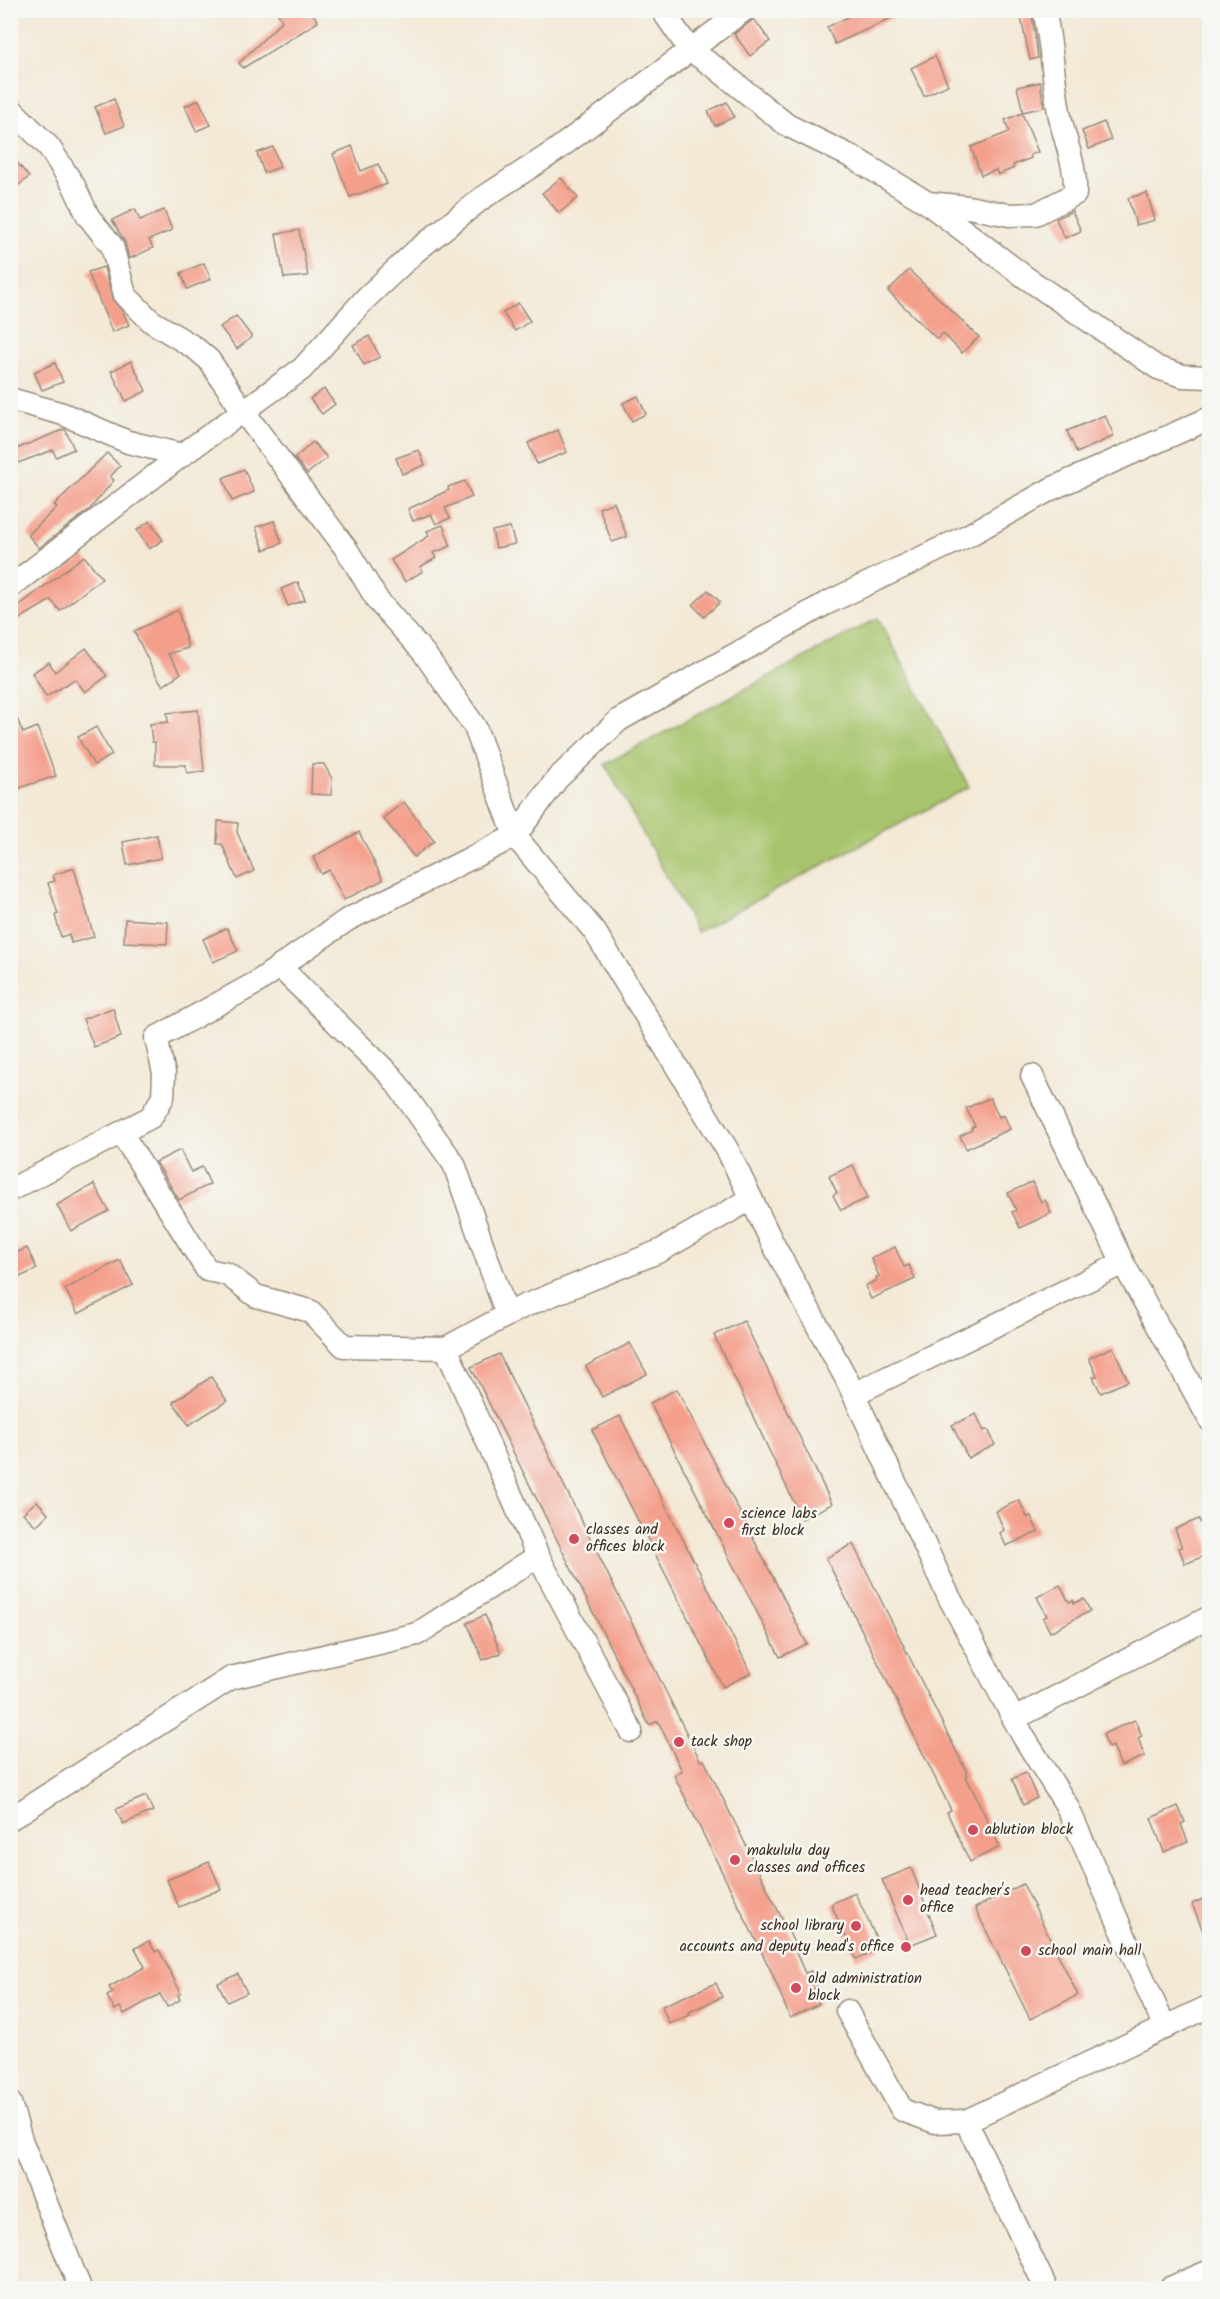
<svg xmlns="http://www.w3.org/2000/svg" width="1220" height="2299" font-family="Kalam,sans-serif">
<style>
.green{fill:#a7c46c;stroke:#717745;stroke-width:1.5}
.building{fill:#f49f8b}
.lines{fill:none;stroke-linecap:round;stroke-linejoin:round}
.minor-casing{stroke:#978a7a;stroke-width:25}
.minor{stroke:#fff;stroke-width:22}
.poi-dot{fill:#d1495b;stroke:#f6f6f2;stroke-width:2}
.labels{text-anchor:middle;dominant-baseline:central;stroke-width:5;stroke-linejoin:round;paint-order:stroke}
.poi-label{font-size:15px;fill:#3b2a1e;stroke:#f6f6f2;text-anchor:start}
</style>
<rect width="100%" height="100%" fill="#f6f6f2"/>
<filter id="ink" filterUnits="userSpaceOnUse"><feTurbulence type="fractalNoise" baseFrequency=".0167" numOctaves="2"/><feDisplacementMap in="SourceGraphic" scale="12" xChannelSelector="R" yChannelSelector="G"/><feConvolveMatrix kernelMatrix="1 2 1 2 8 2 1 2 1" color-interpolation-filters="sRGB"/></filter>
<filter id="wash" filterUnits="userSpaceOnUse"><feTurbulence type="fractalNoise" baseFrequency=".008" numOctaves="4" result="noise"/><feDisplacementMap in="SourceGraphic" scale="24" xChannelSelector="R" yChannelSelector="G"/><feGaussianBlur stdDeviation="1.35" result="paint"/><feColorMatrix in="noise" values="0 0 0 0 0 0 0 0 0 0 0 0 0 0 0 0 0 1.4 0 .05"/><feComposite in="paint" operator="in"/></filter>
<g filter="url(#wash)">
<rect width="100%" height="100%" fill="#f3e9d6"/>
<path class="green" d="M878 618 969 787 697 932 605 764Z"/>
<g id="blocks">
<g class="building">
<path d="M276 10H311L318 22 243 68 239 63 282 21Z"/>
<path d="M862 10H909L835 44 827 27Z"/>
<path d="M1032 16 1038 58 1030 60 1021 18Z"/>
<path d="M754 19 770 41 750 56 734 34Z"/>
<path d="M935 56 948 85 924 96 911 68Z"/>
<path d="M1040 82 1044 107 1023 112 1017 87Z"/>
<path d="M114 99 124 126 106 133 95 107Z"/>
<path d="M199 100 211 125 196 131 185 106Z"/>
<path d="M727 102 734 117 715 126 708 111Z"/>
<path d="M1022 113 1038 152 1030 155 1031 158 1013 165 1014 168 998 175 996 170 981 175 971 147 1009 132 1005 120Z"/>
<path d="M1104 122 1111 140 1089 149 1082 131Z"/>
<path d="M352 146 361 171 378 164 387 184 350 197 333 154Z"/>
<path d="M273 147 280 167 264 173 257 153Z"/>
<path d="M10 154 29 177 10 192Z"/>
<path d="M561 178 578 198 559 213 542 193Z"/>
<path d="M1147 193 1155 220 1136 225 1128 198Z"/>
<path d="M135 209 140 220 164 210 172 230 149 240 153 248 129 259 125 242 112 220Z"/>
<path d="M1072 211 1081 231 1065 238 1056 219Z"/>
<path d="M299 230 308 276 284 278 276 234Z"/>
<path d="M204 263 211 279 187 289 181 273Z"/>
<path d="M104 267 112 299 123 312 129 325 112 332 88 272Z"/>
<path d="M909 270 979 337 962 353 943 333 937 339 888 291Z"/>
<path d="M518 303 530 321 515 331 503 313Z"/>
<path d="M236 316 252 337 237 349 220 327Z"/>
<path d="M369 336 380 357 364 365 353 345Z"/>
<path d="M131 361 146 391 126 401 111 371Z"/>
<path d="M55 363 63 382 42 390 34 372Z"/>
<path d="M324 389 335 404 322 414 310 399Z"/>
<path d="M638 396 646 414 632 421 623 403Z"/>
<path d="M1105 415 1114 436 1077 453 1067 431Z"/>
<path d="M65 429 74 449 56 457 53 450 15 464 11 451Z"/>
<path d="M558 430 567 452 537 464 528 443Z"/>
<path d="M313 442 327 458 307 474 295 458Z"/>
<path d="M419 450 425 465 402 474 396 458Z"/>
<path d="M107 453 120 466 110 477 114 480 90 509 39 548 28 535 57 507 54 505Z"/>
<path d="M244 469 254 492 232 501 223 478Z"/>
<path d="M465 481 472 497 445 508 450 518 436 524 431 514 413 521 408 509 449 490 448 487Z"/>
<path d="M614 502 627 537 612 542 599 508Z"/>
<path d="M150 521 163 540 149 549 137 530Z"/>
<path d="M274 521 282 543 264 550 256 527Z"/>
<path d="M443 525 451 546 433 553 436 558 420 567 423 571 405 582 391 560 429 536 427 531Z"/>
<path d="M510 527 515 544 496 548 492 531Z"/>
<path d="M84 556 102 578 60 611 51 600 18 620 12 611Z"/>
<path d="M298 582 305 600 288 606 281 589Z"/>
<path d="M708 590 720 602 704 617 693 605Z"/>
<path d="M178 610 188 648 168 654 181 673 163 686 154 672 134 631Z"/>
<path d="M86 648 107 676 85 692 75 679 46 697 32 673 49 662 55 672Z"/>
<path d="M11 704 23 733 37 727 56 776 10 791Z"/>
<path d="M198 710 204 771 187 773 186 765H155V742H152L150 724 168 722 167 713Z"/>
<path d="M96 727 112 755 94 765 78 737Z"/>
<path d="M312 764H324L332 779 331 795 311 794Z"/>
<path d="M404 802 434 841 414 857 383 818Z"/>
<path d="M218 821 238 823 237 832 254 871 237 879 222 844H217Z"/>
<path d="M359 832 383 880 344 900 329 870 321 874 313 857Z"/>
<path d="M157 835 161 858 127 865 123 842Z"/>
<path d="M74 868 94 937 71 943 69 934 61 937 55 915 58 914 48 883 55 881 53 875Z"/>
<path d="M125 919 168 922 167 944 124 942Z"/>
<path d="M227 928 238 951 213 962 203 939Z"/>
<path d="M113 1008 121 1037 94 1047 83 1019Z"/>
<path d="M990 1098 999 1117 1004 1115 1010 1129 966 1149 960 1136 972 1130 971 1128 975 1126 966 1108Z"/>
<path d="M180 1150 191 1172 202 1167 210 1184 179 1200 156 1162Z"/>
<path d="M853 1165 868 1198 841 1210 833 1195 837 1193 829 1176Z"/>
<path d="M1032 1182 1041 1202 1045 1200 1051 1213 1020 1228 1012 1212 1016 1210 1008 1193Z"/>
<path d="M94 1184 109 1211 71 1231 57 1205Z"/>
<path d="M895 1247 904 1267 909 1265 915 1279 871 1299 865 1286 877 1280 876 1277 879 1276 871 1258Z"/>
<path d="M27 1248 37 1269 20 1277 11 1255Z"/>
<path d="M120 1260 133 1285 78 1314 65 1289Z"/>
<path d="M744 1321 832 1504 802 1519 714 1335Z"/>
<path d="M630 1343 647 1374 602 1397 586 1366Z"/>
<path d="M1113 1347 1128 1381 1101 1393 1093 1377 1097 1376 1089 1358Z"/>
<path d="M499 1354 676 1712 701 1762 704 1760 795 1945 793 1946 805 1973 811 1971 818 1987 812 1989 819 2004 790 2018 772 1973 674 1775 682 1771 658 1721 649 1725 471 1367Z"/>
<path d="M211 1377 227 1401 189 1425 173 1402Z"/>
<path d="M677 1389 807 1644 780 1657 650 1403Z"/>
<path d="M976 1414 984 1431 988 1429 995 1445 968 1458 952 1425Z"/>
<path d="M620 1416 751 1673 723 1687 592 1430Z"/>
<path d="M1019 1500 1027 1517 1031 1516 1038 1532 1006 1546 1000 1533 1004 1530 996 1511Z"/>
<path d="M37 1501 48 1514 36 1526 23 1513Z"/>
<path d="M1199 1519 1209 1544V1554L1185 1564 1179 1548 1182 1547 1175 1529Z"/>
<path d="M853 1544 968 1775 966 1776 1000 1847 970 1862 947 1812 951 1810 826 1558Z"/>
<path d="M1060 1585 1069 1602 1073 1600 1074 1603 1084 1599 1090 1611 1050 1632 1043 1618 1047 1616 1037 1597Z"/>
<path d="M485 1615 501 1653 483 1660 467 1623Z"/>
<path d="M1135 1720 1142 1736 1138 1738 1145 1756 1121 1766 1113 1746 1108 1748 1103 1734Z"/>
<path d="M1026 1773 1037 1798 1023 1805 1012 1779Z"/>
<path d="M146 1796 153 1811 123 1824 116 1809Z"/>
<path d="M1178 1806 1185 1822 1181 1824 1188 1842 1164 1852 1151 1818Z"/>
<path d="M209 1862 221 1889 179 1907 167 1880Z"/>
<path d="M911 1868 937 1934 910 1945 882 1880Z"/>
<path d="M1023 1884 1078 1995 1030 2019 975 1908Z"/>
<path d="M855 1893 881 1948 856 1959 831 1904Z"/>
<path d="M1209 1896V1946L1192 1904Z"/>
<path d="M149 1941 155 1952 159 1950 181 1993 178 1995 180 2000 167 2007 160 1994 124 2014 120 2007 115 2010 107 1996 113 1993 109 1987 145 1967 135 1948Z"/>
<path d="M238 1974 247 1993 227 2002 218 1983Z"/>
<path d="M716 1983 722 1997 689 2012 690 2015 669 2024 662 2006Z"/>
</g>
</g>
</g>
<g filter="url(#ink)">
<use href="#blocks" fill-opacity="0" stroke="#978a7a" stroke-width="1.5"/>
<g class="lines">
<defs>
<g id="minor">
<path d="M662 10 690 50 716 68 787 125 854 158 926 202 1025 277 1158 368 1183 376 1210 377"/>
<path d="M10 108 49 147 74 186 88 216 112 246 125 295 151 321 195 348 209 360 243 411 347 550 378 601 424 653 475 727 515 836 595 932 728 1151 772 1242 846 1378 948 1595 1023 1736 1067 1806 1165 2028"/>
<path d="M928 203 968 207 1009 215 1036 214 1075 194C1077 166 1064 140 1059 112 1053 78 1052 44 1044 10"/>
<path d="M10 399 63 414 128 442 182 455"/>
<path d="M10 587 182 455 302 369 366 298 416 251 481 199 555 151 744 10"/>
<path d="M280 967 392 1077 454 1164 507 1315"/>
<path d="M1032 1076 1123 1263"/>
<path d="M122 1134 207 1270 227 1274 256 1296 310 1311 344 1346 446 1348 538 1556"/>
<path d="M10 1190 151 1117 163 1097 164 1073 156 1038 256 983 347 920 515 836 557 779 619 720 825 604 969 535 1051 489 1210 418"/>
<path d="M446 1348 522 1307 660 1251 751 1199"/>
<path d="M854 1394 1123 1263 1210 1420"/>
<path d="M1014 1719 1210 1617"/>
<path d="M10 1819 231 1678 417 1634 538 1556 631 1731"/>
<path d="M847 2011 902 2110 935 2122 966 2121"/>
<path d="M10 2103 21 2140 80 2288"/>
<path d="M1046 2288 966 2121 1210 2006"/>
<path d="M1170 2288 1210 2271"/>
</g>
</defs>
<use href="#minor" class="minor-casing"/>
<use href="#minor" class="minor"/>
</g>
</g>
<g class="poi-dot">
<circle cx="729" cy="1523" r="6"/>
<circle cx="574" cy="1539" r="6"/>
<circle cx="679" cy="1742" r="6"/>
<circle cx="973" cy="1830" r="6"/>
<circle cx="735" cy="1860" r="6"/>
<circle cx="908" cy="1900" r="6"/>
<circle cx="856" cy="1926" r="6"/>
<circle cx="906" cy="1947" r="6"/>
<circle cx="1026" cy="1951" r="6"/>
<circle cx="796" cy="1988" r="6"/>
</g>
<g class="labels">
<g class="poi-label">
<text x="741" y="1514">science labs<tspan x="741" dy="17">first block</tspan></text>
<text x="586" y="1530">classes and<tspan x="586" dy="17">offices block</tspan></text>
<text x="691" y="1742">tack shop</text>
<text x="985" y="1830">ablution block</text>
<text x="747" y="1851">makululu day<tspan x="747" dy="17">classes and offices</tspan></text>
<text x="920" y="1891">head teacher's<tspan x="920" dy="17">office</tspan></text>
<text x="844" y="1926" text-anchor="end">school library</text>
<text x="894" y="1947" text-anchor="end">accounts and deputy head's office</text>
<text x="1038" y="1951">school main hall</text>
<text x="808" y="1979">old administration<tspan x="808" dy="17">block</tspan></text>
</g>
</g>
<rect width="1220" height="2299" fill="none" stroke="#f6f6f2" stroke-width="36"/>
</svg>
